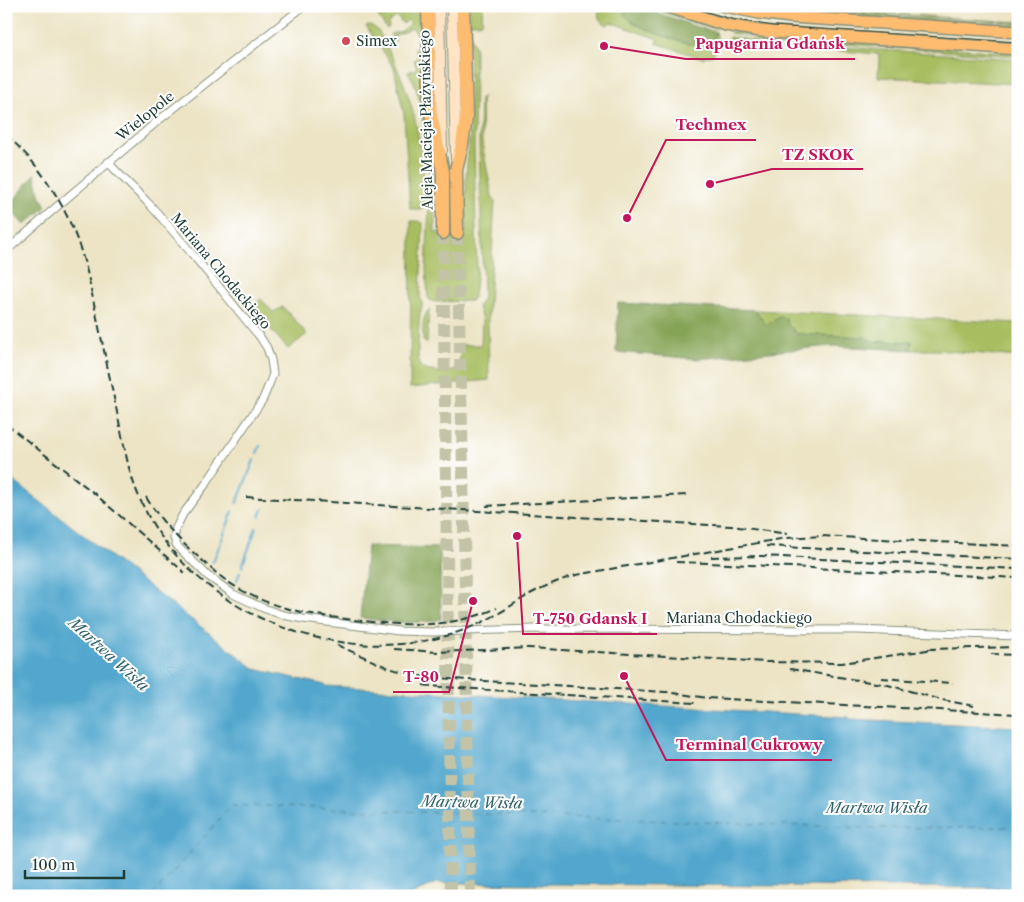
<svg xmlns="http://www.w3.org/2000/svg" width="1024" height="902" font-family="'Libre Caslon Text',serif">
<style>
.green{fill:#a8bd61;stroke:#647d4a}
.forest{fill:#86a457;stroke:#527046}
.water{fill:#52a7ce;stroke:#387281}
.lines{fill:none;stroke-linecap:round;stroke-linejoin:round}
.stream{stroke:#52a7ce;stroke-width:2}
.ferry{stroke:#31626a;stroke-width:1;stroke-dasharray:6 5;stroke-linecap:butt}
.highway-tunnel{stroke:#c3c3a8;stroke-width:12;stroke-dasharray:12 6;stroke-linecap:butt}
.street-casing{stroke:#86907c;stroke-width:9}
.secondary-casing{stroke:#86907c;stroke-width:12}
.primary-casing{stroke:#86907c;stroke-width:14}
.highway-casing{stroke:#86907c;stroke-width:15}
.street{stroke:#fff;stroke-width:7}
.secondary{stroke:#fee4c5;stroke-width:10}
.primary{stroke:#fdbc6f;stroke-width:11}
.highway{stroke:#fdbc6f;stroke-width:12}
.tram{stroke:#1f3d34;stroke-width:1}
.rail{stroke:#1f3d34;stroke-width:2;stroke-dasharray:8 4;stroke-linecap:butt}
.poi-dot{fill:#d1495b;stroke:#fff;stroke-width:2}
.labels{text-anchor:middle;dominant-baseline:central;stroke-width:4;stroke-linejoin:round;paint-order:stroke}
.poi-label{font-size:14px;fill:#1f3d34;stroke:#fff;text-anchor:start}
.street-label{font-size:14px;fill:#1f3d34;stroke:#fff}
.water-label{font-size:15px;font-style:italic;fill:#31626a;stroke:#fff}
.leader{fill:none;stroke:#c2185b;stroke-width:2}
.callout-dot{fill:#c2185b;stroke:#fff;stroke-width:2}
.callout-label{font-size:15px;text-anchor:middle;font-weight:bold;fill:#c2185b;stroke:#fff;stroke-width:4;stroke-linejoin:round;paint-order:stroke}
</style>
<rect width="100%" height="100%" fill="#fff"/>
<filter id="ink" filterUnits="userSpaceOnUse"><feTurbulence type="fractalNoise" baseFrequency=".02" numOctaves="2"/><feDisplacementMap in="SourceGraphic" scale="10" xChannelSelector="R" yChannelSelector="G"/><feConvolveMatrix kernelMatrix="1 2 1 2 8 2 1 2 1" color-interpolation-filters="sRGB"/></filter>
<filter id="wash" filterUnits="userSpaceOnUse"><feTurbulence type="fractalNoise" baseFrequency=".0096" numOctaves="4" result="noise"/><feDisplacementMap in="SourceGraphic" scale="20" xChannelSelector="R" yChannelSelector="G"/><feGaussianBlur stdDeviation="1.12" result="paint"/><feColorMatrix in="noise" values="0 0 0 0 0 0 0 0 0 0 0 0 0 0 0 0 0 1.4 0 .05"/><feComposite in="paint" operator="in"/></filter>
<g filter="url(#wash)">
<rect width="100%" height="100%" fill="#ece4c5"/>
<g class="green">
<path d="M370 6H423L426 120 434 175 435 233 466 232V175L470 131 469 6H483L482 23H470V34L475 48 474 146 477 269 474 297 471 301 435 302 430 300 428 297 426 269 430 186 422 112 423 111 414 82 408 72 417 68 414 60 418 58 414 49 421 45 413 28 394 36 396 40 394 41 390 34 402 31 411 24 408 20 403 24 397 16 388 23 389 27 387 29Z"/>
<path d="M600 6H631L627 9 624 14C636 29 672 39 691 44L696 41H702L707 45 714 37 716 32C718 37 718 49 713 54 711 57 708 56 704 56V58L698 57 656 43 658 39 610 22 608 25C598 22 597 16 600 6Z"/>
<path d="M645 6H655L713 25 717 29 692 22Z"/>
<path d="M794 8 1018 22V23Z"/>
<path d="M793 10 1018 25V28L793 12Z"/>
<path d="M370 25C379 28 384 41 388 49 414 98 426 152 424 208L421 209H410L404 115 394 68 366 26Z"/>
<path d="M733 31 1018 53V56L770 39 730 33Z"/>
<path d="M729 37 781 43 1018 59V84L878 77 879 54 792 47 788 48 787 46 729 41Z"/>
<path d="M483 96 481 99 482 143 492 196 495 201 488 319 489 380 410 388 411 221H418L423 223V225L420 296C421 299 422 301 422 304 423 308 420 312 420 315 419 324 416 360 420 366 425 373 450 374 456 368 462 363 460 352 460 345H481L482 321 478 306 482 300 483 294 479 142 480 99Z"/>
<path d="M261 299 273 312 283 307 307 334 288 349 251 307Z"/>
<path d="M429 310 427 343H426L423 341C423 331 421 317 429 310Z"/>
<path d="M755 310 1018 323V357L937 350H911L912 341 898 342 883 341 875 342 864 337 797 334 787 323 786 318 779 317 766 326Z"/>
</g>
<g class="forest">
<path d="M631 6 663 15 697 27 716 32 714 37 711 45H707L702 41H696L691 44C672 39 636 29 624 14L627 9Z"/>
<path d="M35 174 39 192 46 207 24 225 8 207Z"/>
<path d="M618 303 755 310 766 325 779 317 786 318 787 323 797 334 864 337 875 342 883 341 898 342 912 341 911 350 831 346 698 359 616 352Z"/>
<path d="M367 546 440 548 441 619C415 626 386 621 360 618Z"/>
</g>
<path class="water" d="M6 475 255 669 325 685 326 686 849 717V719L1018 727V888L436 883 409 896H6Z"/>
<g class="lines">
<g class="stream">
<path d="M257 453 260 446"/>
<path d="M237 503 254 460"/>
<path d="M260 517 263 509"/>
<path d="M213 562 233 511"/>
<path d="M242 567 256 528"/>
<path d="M237 580 240 572"/>
</g>
<path class="ferry" d="M152 896 232 805 868 828 1018 827"/>
</g>
</g>
<g filter="url(#ink)">
<g class="lines">
<g class="highway-tunnel">
<path d="M443 233 451 896"/>
<path d="M457 233 463 469 470 896"/>
</g>
<defs>
<g id="street">
<path d="M108 162C122 178 137 191 151 206 189 248 224 294 260 337L267 348 271 360 273 374 270 382 263 399 205 485 183 514 176 528 174 538 176 544 179 548 208 576 233 594 263 608 283 615 303 619 399 631 431 632 535 629 857 630 1018 636"/>
<path d="M6 251 61 203 159 120 304 6"/>
</g>
<g id="secondary">
<path d="M439 6 442 150"/>
<path d="M452 6 456 158"/>
</g>
<g id="primary">
<path d="M666 6 726 25 760 31 1018 49"/>
<path d="M724 6 759 13 790 17 1018 32"/>
</g>
<g id="highway">
<path d="M428 6 430 109 443 172V233"/>
<path d="M457 233 456 170 462 145 466 118 463 6"/>
</g>
</defs>
<use href="#street" class="street-casing"/>
<use href="#secondary" class="secondary-casing"/>
<use href="#primary" class="primary-casing"/>
<use href="#highway" class="highway-casing"/>
<use href="#street" class="street"/>
<use href="#secondary" class="secondary"/>
<use href="#primary" class="primary"/>
<use href="#highway" class="highway"/>
<path class="tram" d="M686 6 732 19 773 26 1018 42"/>
<g class="rail">
<path d="M6 135C50 173 76 224 89 280L128 464C134 487 143 509 156 529 216 620 338 664 442 637 460 632 476 626 492 617 505 610 517 602 530 594 545 586 560 580 576 575L786 538 822 536 1018 546"/>
<path d="M6 424 95 494 185 573"/>
<path d="M146 497C159 519 176 537 195 554 208 566 221 578 236 587 275 611 319 616 363 621 411 626 452 628 497 608"/>
<path d="M246 497 711 525 731 526 788 534"/>
<path d="M486 506 686 495"/>
<path d="M766 546 1018 559"/>
<path d="M711 557 762 556 1018 569"/>
<path d="M676 562 708 563 1018 578"/>
<path d="M337 645 389 668 406 673 428 678"/>
<path d="M394 649 439 652 528 648 766 662 842 663 934 649"/>
<path d="M928 649 1018 647"/>
<path d="M991 654 1018 655"/>
<path d="M790 669 888 685 942 700 974 706"/>
<path d="M421 676 437 678 666 692 708 698 1018 714"/>
<path d="M881 678 953 683"/>
<path d="M423 685 441 687 696 703"/>
</g>
</g>
</g>
<circle class="poi-dot" cx="346" cy="41" r="5"/>
<g class="labels">
<g class="poi-label">
<text x="356" y="41">Simex</text>
</g>
<g class="street-label">
<text transform="translate(145 116) rotate(-39)">Wielopole</text>
<text transform="translate(426 120) rotate(-91)">Aleja Macieja Płażyńskiego</text>
<text transform="translate(221 271) rotate(50)">Mariana Chodackiego</text>
<text x="739" y="618">Mariana Chodackiego</text>
</g>
<g class="water-label">
<text transform="translate(109 654) rotate(42)">Martwa Wisła</text>
<text transform="translate(472 802) rotate(1)">Martwa Wisła</text>
<text x="877" y="807">Martwa Wisła</text>
</g>
</g>
<path class="leader" d="M604 46L686 59H855M627 218L666 140H756M710 184L772 169H863M517 536L523 634H657M473 601L449 692H393M624 676L666 760H832"/>
<g class="callout-dot">
<circle cx="604" cy="46" r="5"/>
<circle cx="627" cy="218" r="5"/>
<circle cx="710" cy="184" r="5"/>
<circle cx="517" cy="536" r="5"/>
<circle cx="473" cy="601" r="5"/>
<circle cx="624" cy="676" r="5"/>
</g>
<g class="callout-label">
<text x="770" y="49">Papugarnia Gdańsk</text>
<text x="711" y="130">Techmex</text>
<text x="818" y="160">TZ SKOK</text>
<text x="590" y="624">T-750 Gdansk I</text>
<text x="421" y="682">T-80</text>
<text x="749" y="750">Terminal Cukrowy</text>
</g>
<rect width="1024" height="902" fill="none" stroke="#fff" stroke-width="25"/>
<path d="M25 870v8h99v-8" fill="none" stroke="#1f3d34" stroke-width="2.5"/>
<text x="32" y="870" font-size="15" fill="#1f3d34" stroke="#ffffff" stroke-width="4" paint-order="stroke">100 m</text>
</svg>
